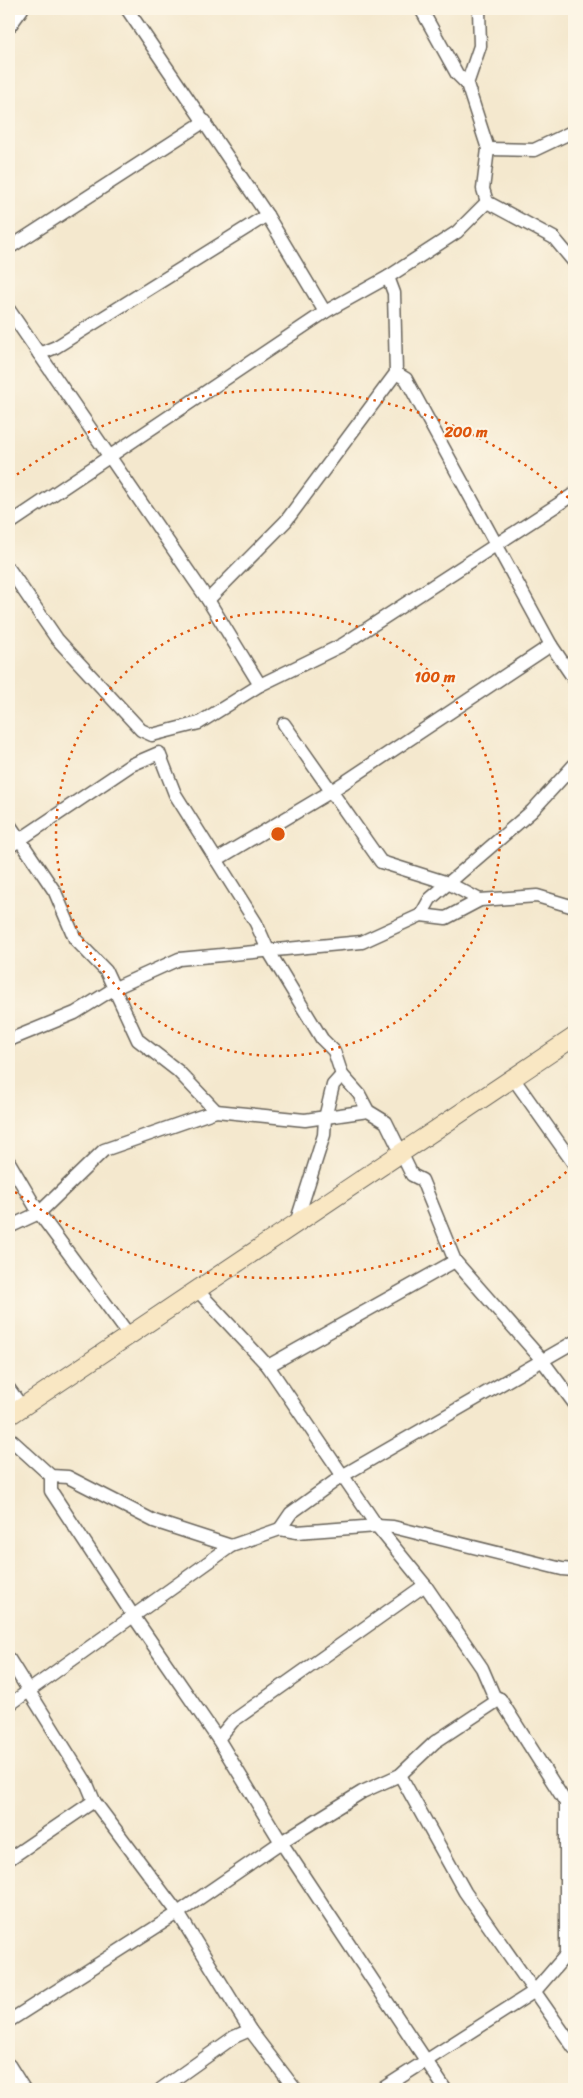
<svg xmlns="http://www.w3.org/2000/svg" width="583" height="2098" font-family="Sriracha,sans-serif">
<style>
.lines{fill:none;stroke-linecap:round;stroke-linejoin:round}
.street-casing{stroke:#68635a;stroke-width:15}
.secondary-casing{stroke:#68635a;stroke-width:20}
.street{stroke:#fff;stroke-width:12}
.secondary{stroke:#f9e7c3;stroke-width:18}
.ring{fill:none;stroke:#de560d;stroke-width:2.5;stroke-dasharray:2.5 5}
.centre{fill:#de560d;stroke:#fcf5e5;stroke-width:2.5}
.ring-label{font-size:15px;text-anchor:middle;font-weight:bold;fill:#de560d;stroke:#fcf5e5;stroke-width:4.5;stroke-linejoin:round;paint-order:stroke}
</style>
<rect width="100%" height="100%" fill="#fcf5e5"/>
<filter id="ink" filterUnits="userSpaceOnUse"><feTurbulence type="fractalNoise" baseFrequency=".02" numOctaves="2"/><feDisplacementMap in="SourceGraphic" scale="10" xChannelSelector="R" yChannelSelector="G"/><feConvolveMatrix kernelMatrix="1 2 1 2 8 2 1 2 1" color-interpolation-filters="sRGB"/></filter>
<filter id="wash" filterUnits="userSpaceOnUse"><feTurbulence type="fractalNoise" baseFrequency=".0096" numOctaves="4" result="noise"/><feDisplacementMap in="SourceGraphic" scale="20" xChannelSelector="R" yChannelSelector="G"/><feGaussianBlur stdDeviation="1.12" result="paint"/><feColorMatrix in="noise" values="0 0 0 0 0 0 0 0 0 0 0 0 0 0 0 0 0 1.4 0 .05"/><feComposite in="paint" operator="in"/></filter>
<g filter="url(#wash)">
<rect width="100%" height="100%" fill="#f4e8ce"/>
</g>
<g filter="url(#ink)">
<g class="lines">
<defs>
<g id="street">
<path d="M127 9 267 215 325 312"/>
<path d="M421 9 457 74 467 84 488 149 483 189 487 202 554 238 574 262"/>
<path d="M9 27 22 9"/>
<path d="M467 84 480 46 479 9"/>
<path d="M488 149 534 150 574 131"/>
<path d="M9 248 205 121"/>
<path d="M9 310 208 600 260 685"/>
<path d="M39 354 56 347 267 215"/>
<path d="M396 373 406 379 551 645 574 679"/>
<path d="M9 524 325 312 388 277 457 232 487 202"/>
<path d="M9 569 57 639 141 730 152 735 199 723 260 685 342 645 574 494"/>
<path d="M208 600 286 521 396 373 394 293 388 277"/>
<path d="M284 724 381 862 448 883 480 900"/>
<path d="M9 824 55 892 75 939 106 971 138 1040 178 1071 216 1111"/>
<path d="M9 847 131 765 159 753 175 794 256 923 268 950 322 1039 334 1051 342 1075 359 1094 368 1111 386 1122 412 1175 422 1180 455 1261 542 1360 574 1403"/>
<path d="M216 860 330 792 551 645"/>
<path d="M421 915 430 899 532 811 574 765"/>
<path d="M9 1040 75 1013 115 988 179 959 362 942 421 915 446 918 480 900 537 896 574 907"/>
<path d="M513 1078 574 1164"/>
<path d="M9 1162 39 1213 129 1335"/>
<path d="M296 1223 324 1135 325 1118 333 1085 342 1075"/>
<path d="M9 1227 39 1213 104 1150 216 1111 305 1120 368 1111"/>
<path d="M197 1290 268 1366 377 1526 425 1585 482 1668 494 1696 500 1699 566 1803V1955L535 1991 382 2089"/>
<path d="M268 1366 455 1261"/>
<path d="M9 1389 22 1407"/>
<path d="M9 1438 51 1476 68 1477 154 1521 231 1546"/>
<path d="M51 1476V1491L134 1617 218 1739 281 1842 445 2089"/>
<path d="M280 1529 291 1513 342 1476 574 1342"/>
<path d="M9 1659 87 1784 94 1801 178 1913 250 2030 295 2089"/>
<path d="M9 1705 231 1546 280 1529 297 1532 377 1526 393 1527 562 1569 574 1570"/>
<path d="M218 1739 233 1721 425 1585"/>
<path d="M400 1775 465 1892 574 2048"/>
<path d="M9 1859 94 1801"/>
<path d="M9 2021 178 1913 281 1842 362 1792 400 1775 435 1742 500 1699"/>
<path d="M9 2065 24 2089"/>
<path d="M161 2089 234 2037 250 2030"/>
</g>
<path id="secondary" d="M9 1416 574 1037"/>
</defs>
<use href="#street" class="street-casing"/>
<use href="#secondary" class="secondary-casing"/>
<use href="#street" class="street"/>
<use href="#secondary" class="secondary"/>
</g>
</g>
<g class="ring">
<circle cx="278" cy="834" r="222"/>
<path d="M572 1167A444 444 0 0 1 11 1189M11 479A444 444 0 0 1 572 501"/>
</g>
<circle cx="278" cy="834" r="8" class="centre"/>
<g class="ring-label">
<text x="466" y="437">200 m</text>
<text x="435" y="682">100 m</text>
</g>
<rect width="583" height="2098" fill="none" stroke="#fcf5e5" stroke-width="30"/>
</svg>
